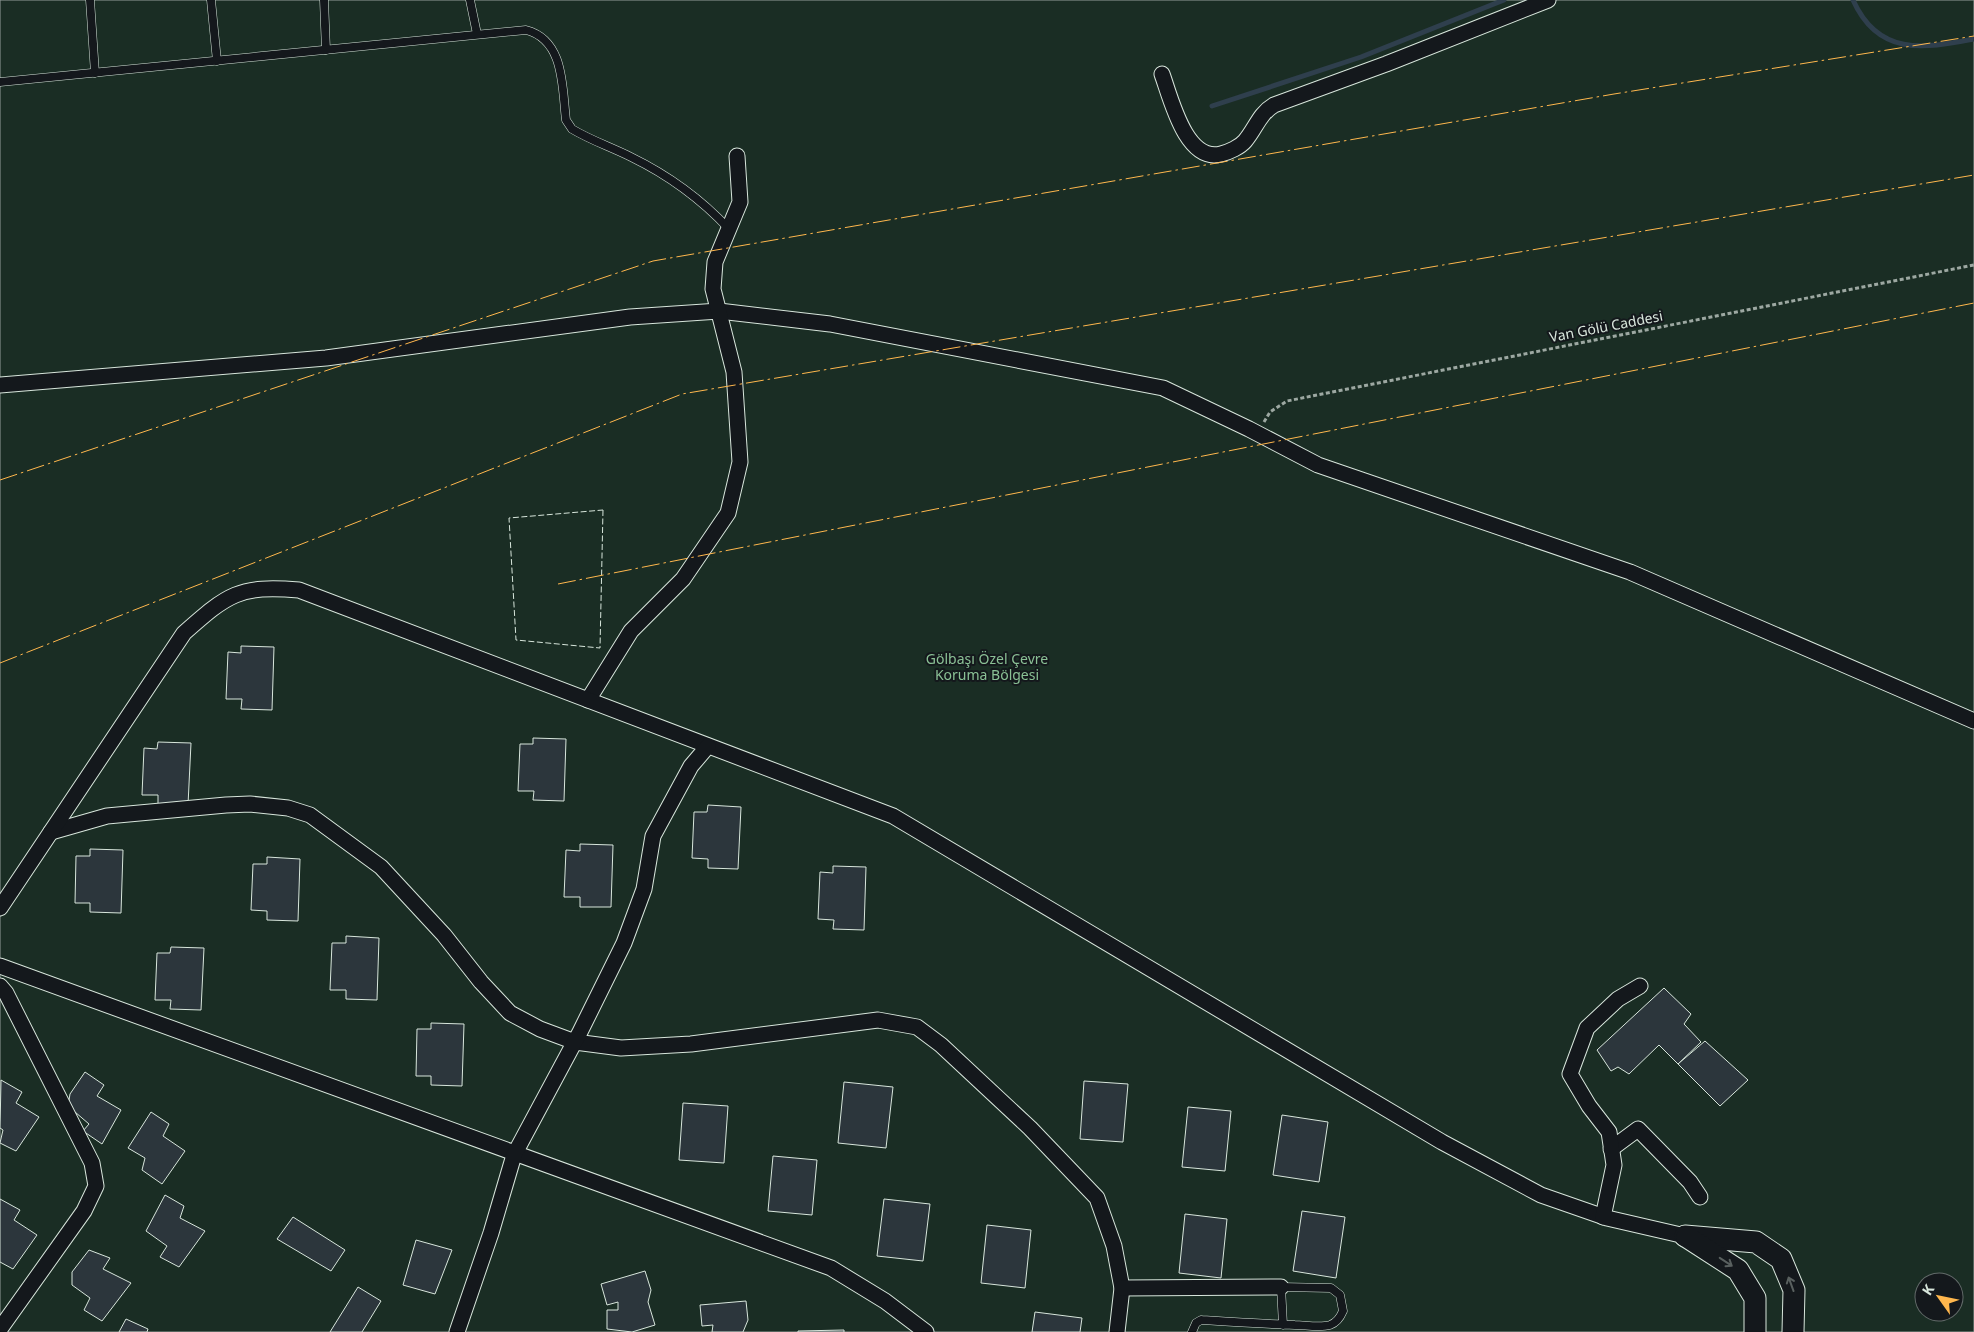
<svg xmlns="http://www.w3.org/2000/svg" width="1974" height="1332" font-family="'Noto Sans',sans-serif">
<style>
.green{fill:#1a2d24;stroke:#939e99;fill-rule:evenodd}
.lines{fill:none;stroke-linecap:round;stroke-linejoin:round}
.stream{stroke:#2f3f4d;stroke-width:5}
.building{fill:#2c363c;stroke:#d8e6dc}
.lane-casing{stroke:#d8e6dc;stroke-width:9}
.street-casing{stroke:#d8e6dc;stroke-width:17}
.secondary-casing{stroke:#d8e6dc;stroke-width:23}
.path{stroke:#9da8a2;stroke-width:3;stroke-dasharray:4 2.5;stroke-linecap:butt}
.lane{stroke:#14181c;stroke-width:8}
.street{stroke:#14181c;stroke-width:15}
.secondary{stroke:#14181c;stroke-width:21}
.fence{stroke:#d8e6dc;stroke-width:1;stroke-dasharray:6 2.5;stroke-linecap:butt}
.power{stroke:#ffb74d;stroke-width:1;stroke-dasharray:18 4 2.5 4;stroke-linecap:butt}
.oneway{stroke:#59605f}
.labels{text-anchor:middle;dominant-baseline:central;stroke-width:4;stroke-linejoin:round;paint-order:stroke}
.street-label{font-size:14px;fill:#d8e6dc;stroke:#14181c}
.park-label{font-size:14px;fill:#8ac095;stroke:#14181c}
</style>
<rect width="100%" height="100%" fill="#14181c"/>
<path class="green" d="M0 0H1974V1332H0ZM1924 1282H1954V1312H1924Z"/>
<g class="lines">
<g class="stream">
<path d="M1853 0C1878 56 1923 49 1974 39"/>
<path d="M1212 106 1361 57 1504 0"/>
</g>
</g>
<g class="building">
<path d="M241 646 274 647 272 710 241 709 242 699H226L228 652 241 653Z"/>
<path d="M533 738 566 739 564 801 533 800 534 791H518L520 744H533Z"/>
<path d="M158 742 191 743 188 805 158 804V795H142L144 748 157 749Z"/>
<path d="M708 805 741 807 738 869 708 868V859L692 858 694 812H707Z"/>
<path d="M580 844 613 845 611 907H580V897H564L566 850 580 851Z"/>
<path d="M90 849 123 850 121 913 90 912V903H75L76 856H90Z"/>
<path d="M267 857 300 859 298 921 267 920V911L251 910 253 864H267Z"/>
<path d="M833 866 866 867 864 930 833 929 834 920 818 919 820 872 833 873Z"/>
<path d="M346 936 379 938 377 1000 346 999V990H330L332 943H346Z"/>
<path d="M171 947 204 948 201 1010 170 1009 171 1000H155L157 953H170Z"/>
<path d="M1664 988 1691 1014 1684 1024 1701 1042 1678 1064 1659 1045 1629 1074 1618 1067 1611 1071 1597 1050Z"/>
<path d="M431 1023 464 1024 462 1086 431 1085V1076H416L417 1029H431Z"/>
<path d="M1705 1041 1748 1080 1720 1106 1678 1064Z"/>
<path d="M85 1072 104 1085 97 1096 121 1110 102 1144 83 1131 89 1124 68 1106 70 1094Z"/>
<path d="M1 1080 22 1092 16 1103 39 1117 16 1151 0 1143 3 1130 0 1128Z"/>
<path d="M1084 1081 1128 1084 1123 1142 1080 1139Z"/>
<path d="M844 1082 893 1087 886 1148 838 1143Z"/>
<path d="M683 1103 728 1106 724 1163 679 1160Z"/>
<path d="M1188 1107 1231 1111 1225 1171 1182 1167Z"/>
<path d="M151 1112 169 1124 163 1136 185 1151 162 1184 142 1170 145 1158 128 1148Z"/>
<path d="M1282 1115 1328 1122 1319 1182 1273 1175Z"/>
<path d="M773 1156 817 1160 812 1215 768 1211Z"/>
<path d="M165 1195 184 1206 180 1218 205 1231 179 1267 160 1257 167 1246 146 1231Z"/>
<path d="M0 1199 20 1210 14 1220 37 1235 13 1269 0 1262Z"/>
<path d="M884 1199 930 1204 923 1261 877 1256Z"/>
<path d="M1302 1211 1345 1217 1336 1278 1293 1271Z"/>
<path d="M1185 1214 1227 1219 1221 1278 1179 1273Z"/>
<path d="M293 1217 345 1250 331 1271 277 1239Z"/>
<path d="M987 1225 1031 1230 1025 1288 981 1283Z"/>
<path d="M416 1240 452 1250 435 1294 403 1285Z"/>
<path d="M89 1250 110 1258 103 1269 131 1283 102 1321 84 1310 90 1298 72 1285V1272Z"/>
<path d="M645 1271 651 1290 648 1302 655 1325 632 1332 607 1329V1310H618V1302L607 1305 601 1284Z"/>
<path d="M358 1287 381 1301 362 1332H330Z"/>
<path d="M746 1301 748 1320 743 1332H712L713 1325 702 1326 700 1305Z"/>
<path d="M1035 1312 1082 1318 1080 1332H1032Z"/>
<path d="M126 1319 148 1329 147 1332H119Z"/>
<path d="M844 1330V1332H798V1331Z"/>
</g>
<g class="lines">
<defs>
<g id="lane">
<path d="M90 0 95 73"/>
<path d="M211 0 217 61"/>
<path d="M324 0 326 50"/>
<path d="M470 0 477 34"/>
<path d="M0 82 526 30C565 40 562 88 566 120L572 129C590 140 611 147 631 157 668 175 701 199 729 229"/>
<path d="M1192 1332 1196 1323 1201 1320C1233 1322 1264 1324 1295 1325 1305 1325 1320 1328 1330 1325 1336 1323 1340 1318 1343 1311L1340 1295 1331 1288 1281 1287 1283 1325"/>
</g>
<g id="street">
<path d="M1162 74C1171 99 1186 163 1221 154 1229 152 1240 147 1245 141 1256 128 1259 114 1274 105L1386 64 1548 0"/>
<path d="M0 385 326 358 630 317 719 311 830 324 1163 388 1249 429 1318 465 1630 572 1974 721"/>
<path d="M588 700 631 631 683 579 728 513 740 462 734 372 713 289 715 262 740 202 737 156"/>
<path d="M51 832 107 816 226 805 250 804 288 808 310 815 381 867 444 935 481 982 510 1013 540 1029 575 1042 621 1048 691 1044 878 1020 917 1027 941 1045 1030 1128 1097 1198 1114 1246 1122 1288 1117 1332"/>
<path d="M0 908 184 633C228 594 239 585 299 590L893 816 1442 1142 1541 1195 1607 1218 1685 1236"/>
<path d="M0 966 831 1268 885 1301 926 1332"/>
<path d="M0 986 6 993 92 1163 96 1186 84 1211 0 1329"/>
<path d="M1611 1149 1638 1129 1690 1182 1700 1197"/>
<path d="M1603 1217 1614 1165 1609 1132 1589 1106 1570 1074 1587 1028 1618 999 1640 986"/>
<path d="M1122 1288 1281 1287"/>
<path d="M457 1332 491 1233 514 1155 580 1032 624 943 644 889 653 836 691 766 708 746"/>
</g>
<g id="secondary">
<path d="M1685 1236 1756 1242 1781 1259 1794 1290 1793 1332"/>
<path d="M1687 1237 1738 1270 1755 1298V1332"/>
</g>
</defs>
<use href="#lane" class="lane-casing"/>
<use href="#street" class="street-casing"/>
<use href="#secondary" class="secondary-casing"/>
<path class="path" d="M1264 422 1270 412 1287 401 1974 265"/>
<use href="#lane" class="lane"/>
<use href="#street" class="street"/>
<use href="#secondary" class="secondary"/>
<path class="fence" d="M603 510 600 648 516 640 509 518Z"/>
<g class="power">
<path d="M0 480 653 261 1614 94 1974 36"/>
<path d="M558 584 1974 303"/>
<path d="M0 663 682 394 1974 175"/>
</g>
</g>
<defs><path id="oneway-shaft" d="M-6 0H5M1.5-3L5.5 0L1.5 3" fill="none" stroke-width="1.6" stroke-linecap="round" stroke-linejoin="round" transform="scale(1.25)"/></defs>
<g class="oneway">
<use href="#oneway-shaft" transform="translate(1726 1262) rotate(33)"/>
<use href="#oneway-shaft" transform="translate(1791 1284) rotate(-110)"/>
</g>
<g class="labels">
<g class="street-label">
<text transform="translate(1606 326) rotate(-11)">Van Gölü Caddesi</text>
</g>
<g class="park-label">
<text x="987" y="658">Gölbaşı Özel Çevre<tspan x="987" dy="16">Koruma Bölgesi</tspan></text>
</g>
</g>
<g transform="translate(1939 1297) rotate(303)"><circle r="24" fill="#14181c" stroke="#626a69"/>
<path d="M0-4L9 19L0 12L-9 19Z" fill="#ffb74d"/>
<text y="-8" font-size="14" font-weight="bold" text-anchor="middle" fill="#d8e6dc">K</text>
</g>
</svg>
